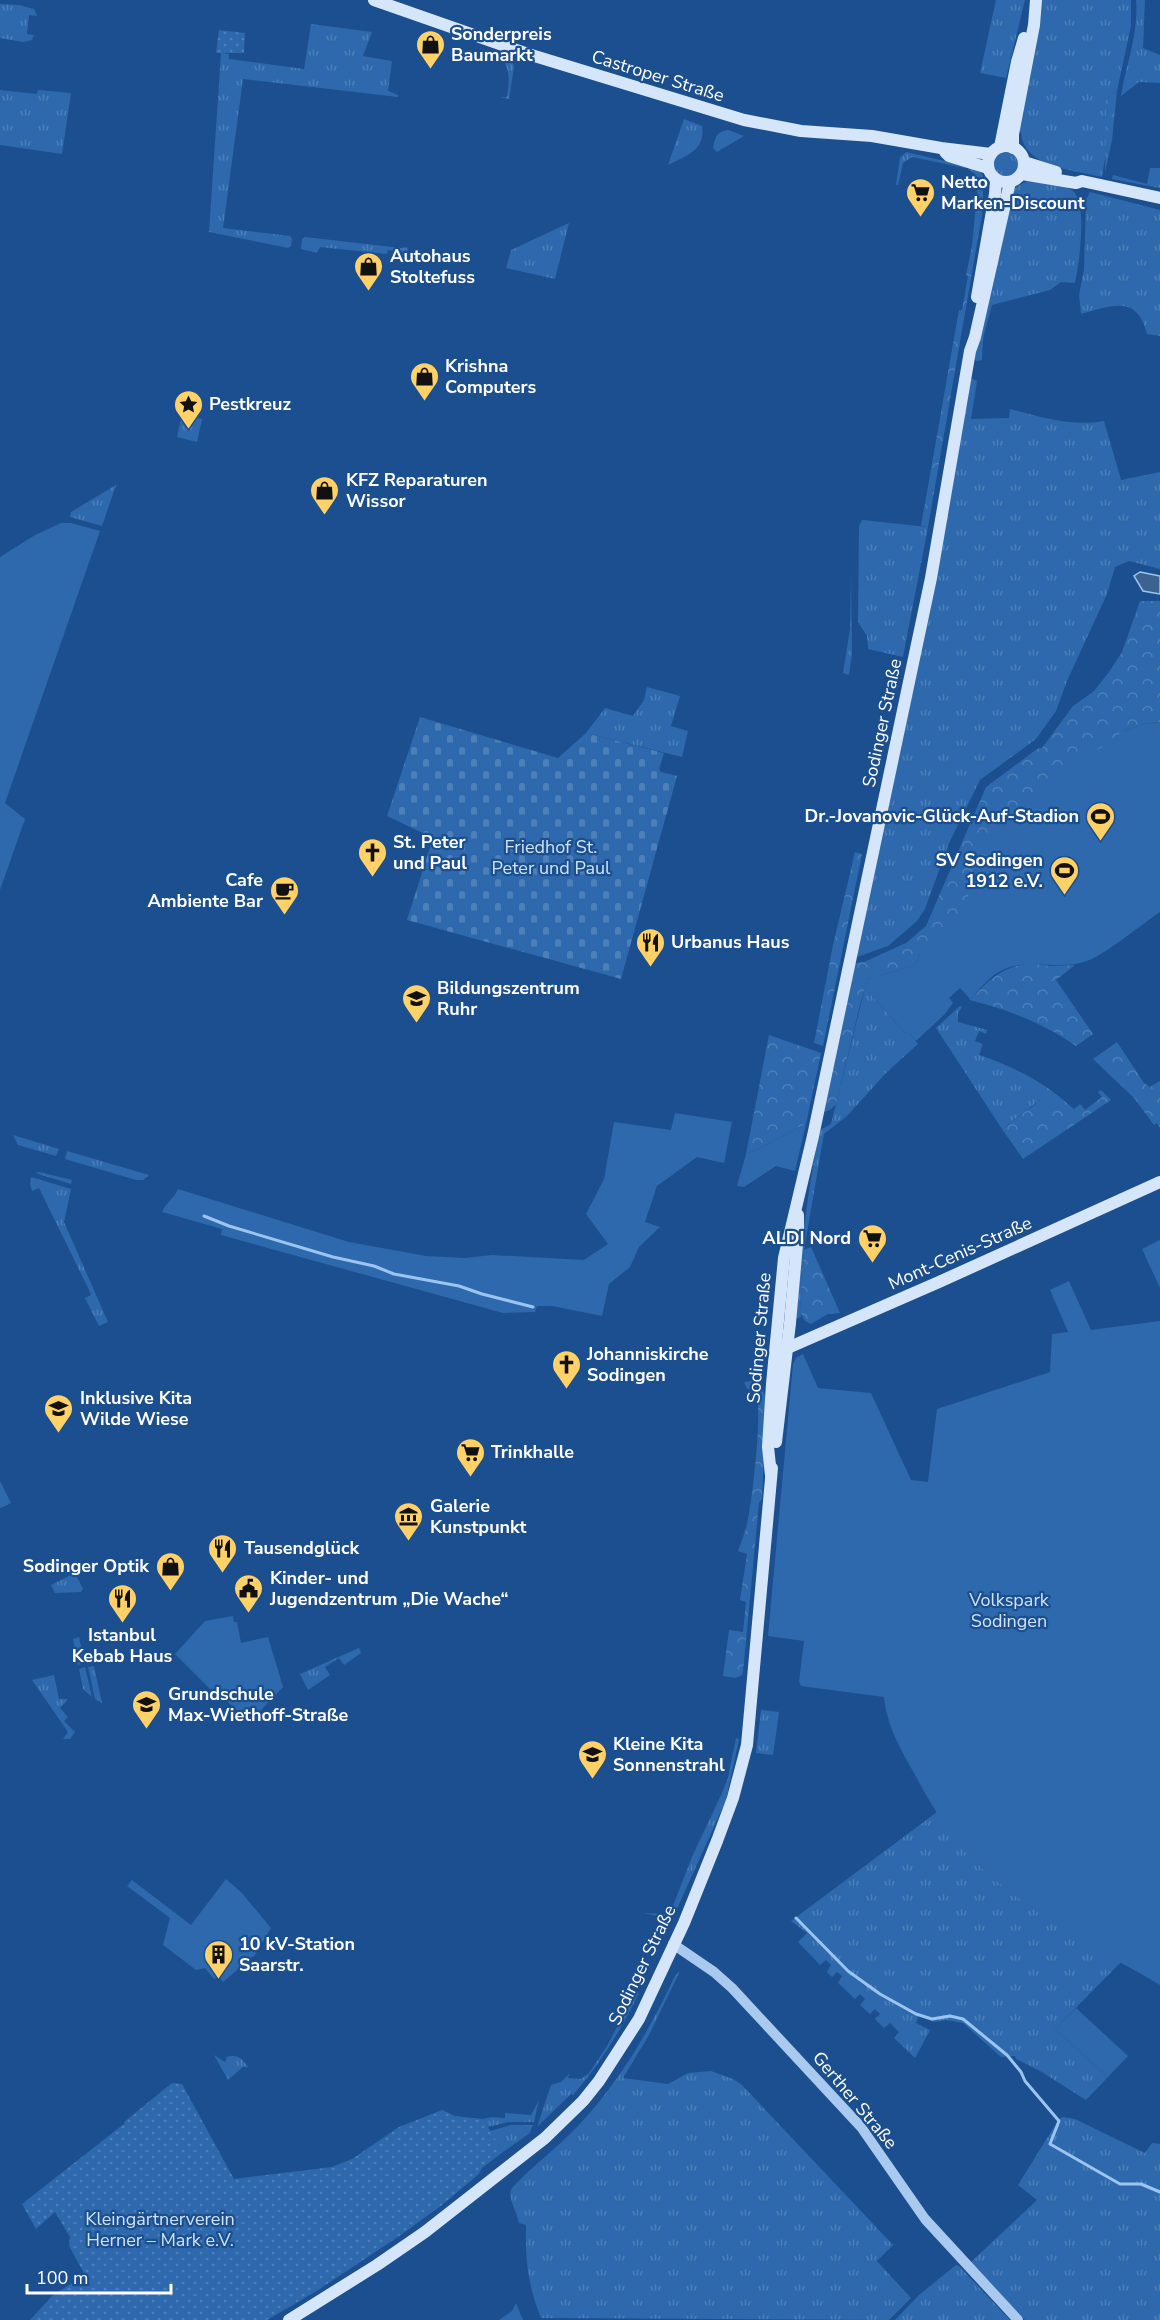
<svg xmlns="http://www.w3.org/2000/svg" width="1160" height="2320" font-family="'Nunito Sans',sans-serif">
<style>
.grass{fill:url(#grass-tufts)}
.forest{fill:url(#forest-crowns)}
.cemetery{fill:url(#cemetery-stones)}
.park{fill:#2e69ad}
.garden{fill:url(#garden-dots)}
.water{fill:#3c6290;stroke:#9cc4f0;stroke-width:1.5}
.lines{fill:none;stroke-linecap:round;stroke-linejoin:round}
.stream{stroke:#9cc4f0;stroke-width:3}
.tertiary{stroke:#a9c9ee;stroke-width:10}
.secondary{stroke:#d6e6fa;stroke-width:12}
.labels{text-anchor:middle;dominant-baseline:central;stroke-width:4.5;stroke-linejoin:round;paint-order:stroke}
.poi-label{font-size:18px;font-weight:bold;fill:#fff;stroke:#1b4f8f;text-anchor:start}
.street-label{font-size:18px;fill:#fff;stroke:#1b4f8f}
.park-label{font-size:18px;fill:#cfe3fa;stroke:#1b4f8f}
</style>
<defs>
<pattern id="grass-tufts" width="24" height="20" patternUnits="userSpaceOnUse" patternTransform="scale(1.5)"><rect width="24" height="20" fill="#2e69ad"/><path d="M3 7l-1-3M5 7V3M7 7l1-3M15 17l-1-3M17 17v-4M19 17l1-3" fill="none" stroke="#4d80b9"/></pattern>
<pattern id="forest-crowns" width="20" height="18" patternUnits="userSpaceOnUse" patternTransform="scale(1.5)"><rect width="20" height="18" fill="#2e69ad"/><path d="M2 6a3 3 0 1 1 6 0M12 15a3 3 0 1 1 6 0" fill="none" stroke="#4d80b9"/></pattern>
<pattern id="cemetery-stones" width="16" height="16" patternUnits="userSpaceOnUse" patternTransform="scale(1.5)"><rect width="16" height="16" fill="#2e69ad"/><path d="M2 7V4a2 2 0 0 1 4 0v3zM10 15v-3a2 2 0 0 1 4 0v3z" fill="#4d80b9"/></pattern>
<pattern id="garden-dots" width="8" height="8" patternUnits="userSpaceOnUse" patternTransform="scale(1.5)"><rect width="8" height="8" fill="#2e69ad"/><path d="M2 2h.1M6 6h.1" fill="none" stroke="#4d80b9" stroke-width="1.8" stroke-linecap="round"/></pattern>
</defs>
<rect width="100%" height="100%" fill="#1b4f8f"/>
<g class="grass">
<path d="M996 0H1025L1006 78 980 73Z"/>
<path d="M1041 0H1131V26L1117 91 1106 99V151L1102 177C1075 170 1023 168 1021 132L1017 131Z"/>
<path d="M1136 0H1145L1143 48 1160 55V83L1139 82 1121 96C1126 65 1139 32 1136 0Z"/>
<path d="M0 4 19 5 34 9 37 16 29 15 27 34 34 35 32 40 23 42 0 38Z"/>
<path d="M311 24 372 32 363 56 392 61 388 91 398 95V97L243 79 223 228 290 236 292 239 291 246 288 248 209 232 221 53 229 54V59L304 69Z"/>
<path d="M477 47 512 60 514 67 509 99 500 97H507C509 82 512 67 498 56 492 52 480 49 477 47Z"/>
<path d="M0 90 37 94 38 90 71 93 62 154 0 145Z"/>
<path d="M684 119 702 126C706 150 686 156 668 165Z"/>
<path d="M728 130 744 136 717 152 713 148C716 136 716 132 728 130Z"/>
<path d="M906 152 966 166 965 168 912 157 903 163 898 185H896L900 158Z"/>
<circle cx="1006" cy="164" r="12"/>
<path d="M1150 168H1160V188L1112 179 1113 175 1147 184Z"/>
<path d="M1028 181C1038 183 1067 185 1073 191 1088 204 1079 265 1075 283L1061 282 1050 290 992 305 983 338 982 360 977 361 974 359 980 325 1013 192 1017 186Z"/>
<path d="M1090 192 1160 210V336L1147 334C1137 294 1112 306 1081 314L1079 295 1084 269 1086 200Z"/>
<path d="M569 223 555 279 506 268 511 250Z"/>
<path d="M305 237 401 248 407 247C409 256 403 260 394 260L395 251 388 250 387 254 320 247 317 253 301 249 302 239Z"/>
<path d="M971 378 977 381 971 419 1009 418 1010 409C1040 417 1072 427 1104 421L1121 480 1160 472V569L1129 561 1115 567 1107 594 1067 681 1056 711 1036 739 980 780 949 843 925 909 917 921 888 946 857 957 936 582Z"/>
<path d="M182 414 202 419 197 442 177 437Z"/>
<path d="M116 485 102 526 70 517 71 512Z"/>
<path d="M862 520 928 527 903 657 868 649 867 636 858 622 859 526Z"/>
<path d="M851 575 852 654 849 675 843 673 850 629Z"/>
<path d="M647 687 680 696 671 726 688 731 682 757 586 733 605 708 633 716 644 700Z"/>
<path d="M865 988 906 1034 909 1033 918 1044 887 1072 847 1116 824 1134 804 1250 800 1311 801 1317 795 1319C800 1255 807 1193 820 1130L831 1124Z"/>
<path d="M960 1006 962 1007 958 1013V1022L987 1030 986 1034 979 1031 975 1041 983 1044 979 1055C1012 1066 1042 1081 1068 1104L1054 1112 1040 1100 1002 1129 936 1028Z"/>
<path d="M13 1135 59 1149 56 1156 18 1145Z"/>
<path d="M67 1151 149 1175 143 1180H136L65 1159Z"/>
<path d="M39 1172 72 1180 71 1184 35 1173Z"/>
<path d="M31 1177 71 1189 64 1222 108 1322 99 1326 85 1298 91 1295 90 1292 39 1188 32 1191 30 1184Z"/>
<path d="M0 1481 11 1503 0 1508Z"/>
<path d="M75 1573 83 1589 81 1592 55 1593 51 1585Z"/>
<path d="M79 1637 85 1663 78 1665 73 1639Z"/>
<path d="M359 1648 361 1653 344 1665 339 1658 325 1667 330 1675 308 1690 300 1674Z"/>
<path d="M94 1666 102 1703 95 1699 88 1667Z"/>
<path d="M85 1667 92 1697 83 1689 79 1669Z"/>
<path d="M54 1675 59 1699H68L60 1708 68 1717 64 1721 75 1732 70 1739H63L68 1732 32 1680Z"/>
<path d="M761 1710 779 1712 773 1755 756 1753Z"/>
<path d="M736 1738 739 1739 726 1800 676 1911 663 1917 643 1913 666 1914 673 1906 692 1857 722 1793 728 1778Z"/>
<path d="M937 1812 970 1856 1028 1905 1121 1962 1055 2029 1108 2077 1086 2100 1040 2071 1016 2059 1015 2056 1001 2057 963 2023 946 2020 934 2022 918 2016 916 2023 930 2030 915 2058 894 2038 899 2032 890 2023 884 2028 875 2019 880 2014 875 2009 870 2014 860 2005 865 1999 860 1994 855 1999 838 1983 842 1976 837 1972 832 1977 827 1972 831 1965 826 1960 820 1965 798 1942 807 1933 791 1921Z"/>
<path d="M680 1971 649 2035 623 2078 668 2084 688 2073 711 2071 733 2079 742 2085 893 2245 877 2261 911 2298 889 2320 541 2318C528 2286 525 2259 526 2225L519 2223C517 2212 508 2199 511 2189 532 2166 557 2148 578 2126 620 2081 649 2031 675 1976Z"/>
<path d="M636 1991 639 1993C621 2030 600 2064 573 2095L571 2094 537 2127 551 2085 561 2082 570 2073 568 2078 581 2079 589 2073 607 2046Z"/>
<path d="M214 2055 225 2062 227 2058 225 2057C238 2054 241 2057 248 2067H243L228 2080Z"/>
<path d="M539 2100 534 2122H509L488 2127 483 2119 491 2117 505 2118V2113L531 2115Z"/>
<path d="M1063 2117 1075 2119 1145 2153 1152 2143 1160 2144V2320H1025L971 2262 1037 2200 1018 2185 1059 2119Z"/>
<path d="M511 2125H533L530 2133 503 2152 490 2131Z"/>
<path d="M956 2265 959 2266 1010 2320H895L919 2295Z"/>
</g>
<g class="forest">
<path d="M1117 91 1112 140 1105 172 1106 99Z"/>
<path d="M968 166 980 172 983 176V209L928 527 921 526 959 310H962L968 276 966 275 972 246 978 183 975 174 968 169Z"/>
<path d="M1140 601H1160V722L1143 724 1124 731 956 932 920 953 916 963 912 966 868 979 861 1001 836 1104 830 1110 824 1112 855 963 864 962 906 943 926 926 986 787 1037 749 1042 748 1073 706 1094 691 1109 672 1122 652Z"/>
<path d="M855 852 862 854 823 1046 814 1043 833 945Z"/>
<path d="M1030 963 1050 966 1075 965 1056 980 1093 1034 1076 1046C1043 1023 1007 1009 969 1000 991 980 998 968 1030 963Z"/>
<path d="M769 1035 821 1053 806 1124C786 1133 767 1146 746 1154Z"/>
<path d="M1117 1042 1144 1083 1150 1087 1160 1081V1128L1157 1123 1154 1125 1134 1098 1093 1059Z"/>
<path d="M1101 1090 1111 1100 1023 1159 1002 1129 1041 1100 1054 1111 1068 1104 1074 1109 1080 1104 1085 1110 1102 1097 1098 1092Z"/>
<path d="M811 1247 840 1313 828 1314 811 1324 805 1321 800 1312 804 1250Z"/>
<path d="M752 1381 761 1386 765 1396 767 1397 762 1499 759 1503 743 1672 742 1675 736 1678 723 1676 729 1630 743 1632 746 1602 740 1600 747 1554 738 1551C741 1542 745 1533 747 1524 752 1503 764 1403 755 1390L747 1389 744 1382Z"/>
</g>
<path class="cemetery" d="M420 717 558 758 586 733 664 753 659 769 661 772 677 776 621 979 407 920 433 838 387 816Z"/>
<g class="park">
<path d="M61 523H71L100 531 5 803 25 819 0 890V557L35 535Z"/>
<path d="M1160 722V912C1141 925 1106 954 1087 961 1057 972 1025 955 997 973 986 980 979 991 970 999L960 988 949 998 953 1003 945 1014 916 1041 909 1033 907 1035 865 988 868 979 912 966 916 963 922 949 956 932 977 870 1012 811 1124 731 1143 724Z"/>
<path d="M675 1113 732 1122 724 1163 697 1157 657 1186 645 1222 660 1227 639 1247 630 1267 609 1284 602 1316 552 1306H537L535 1312 503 1313 221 1235 222 1229 162 1212C166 1202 174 1199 178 1189L349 1242 426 1256 465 1258 492 1255 584 1260 608 1244 586 1214 604 1179 614 1122 671 1130Z"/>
<path d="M806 1124 795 1171 776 1166 744 1187 737 1186 746 1154C767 1146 786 1133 806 1124Z"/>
<path d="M1160 1240V1288L1142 1249Z"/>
<path d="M1069 1281 1091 1330 1160 1321V1985C1095 1947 1024 1911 970 1857 948 1834 929 1801 914 1773 900 1748 887 1726 884 1697L801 1686 799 1682 804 1641 768 1636 793 1364 796 1358 803 1354 818 1388 871 1393 911 1480 928 1482 937 1409 1050 1372 1052 1334 1068 1332 1050 1290Z"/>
<path d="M233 1616 234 1622H237L241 1643 268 1637 283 1687 250 1722 219 1694 217 1696 175 1654 205 1621Z"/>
<path d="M226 1879 242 1893 271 1928 255 1955 223 1982 218 1976 214 1979 205 1968 196 1970 163 1945 170 1918 127 1886 132 1880 191 1925Z"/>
<path d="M1076 2008 1128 2056 1108 2077 1055 2029Z"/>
<path d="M516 2303 523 2320H499L512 2311Z"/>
</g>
<g class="garden">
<path d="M219 30 245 33 244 53H216Z"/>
<path d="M172 2083 182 2084 234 2179 332 2167 352 2159 399 2127 442 2110 455 2116 483 2119 503 2152 482 2168 479 2174 442 2205 398 2237 315 2292 267 2320H30L53 2295 85 2275 69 2246 70 2237 55 2212 36 2229 22 2204 125 2123 124 2122Z"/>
</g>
<path class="water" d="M1140 572 1160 576V594L1143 591 1134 576Z"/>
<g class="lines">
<g class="stream">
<path d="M204 1216 229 1226 333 1257 374 1266 394 1274 459 1286 482 1294 533 1307"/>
<path d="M796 1918 848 1971 880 1994 916 2014 932 2019 950 2016 963 2019 1007 2055 1021 2072 1025 2081 1059 2121 1050 2144 1120 2184H1141L1160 2192"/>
</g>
<path class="tertiary" d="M673 1944 714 1972 732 1988 861 2127 925 2219 1018 2320"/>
<g class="secondary">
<path d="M374 0 528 54 744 120 801 131 872 136 941 148 991 154"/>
<circle cx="1006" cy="164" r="18"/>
<path d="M1000 147 1017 62 1024 38"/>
<path d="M1013 148V134L1034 25 1036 0"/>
<path d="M945 152 949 156 988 168"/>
<path d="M1024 162 1056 172"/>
<path d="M1022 174 1076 183 1082 181 1160 198"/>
<path d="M977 297 995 194 996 180"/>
<path d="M783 1350 939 1282 1160 1182"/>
<path d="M776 1442 790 1323 798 1233V1215"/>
<path d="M771 1475 768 1447 772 1384 784 1258 813 1136 931 578 970 351 975 337 1010 182"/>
<path d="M289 2320 377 2265 425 2232 545 2138 583 2101 599 2081 639 2019 684 1923 717 1841 733 1798 747 1745 772 1468"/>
</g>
</g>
<defs>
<symbol id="shop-pin" viewBox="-11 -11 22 30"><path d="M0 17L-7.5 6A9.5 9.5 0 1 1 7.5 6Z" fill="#ffd166" stroke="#1b4f8f"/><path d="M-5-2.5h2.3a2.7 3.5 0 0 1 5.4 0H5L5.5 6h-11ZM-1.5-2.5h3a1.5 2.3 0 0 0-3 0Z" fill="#111"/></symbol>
<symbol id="supermarket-pin" viewBox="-11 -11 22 30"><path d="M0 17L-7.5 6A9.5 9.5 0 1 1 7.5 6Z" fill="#ffd166" stroke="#1b4f8f"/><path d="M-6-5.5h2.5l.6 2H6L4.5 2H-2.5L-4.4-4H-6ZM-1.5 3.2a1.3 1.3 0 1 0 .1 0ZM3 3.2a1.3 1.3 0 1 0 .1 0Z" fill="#111"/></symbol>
<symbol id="sight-pin" viewBox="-11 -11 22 30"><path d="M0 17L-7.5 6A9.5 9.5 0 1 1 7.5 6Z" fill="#ffd166" stroke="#1b4f8f"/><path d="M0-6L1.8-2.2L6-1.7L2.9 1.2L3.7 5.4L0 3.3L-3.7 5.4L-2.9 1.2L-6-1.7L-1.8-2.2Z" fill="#111"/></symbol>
<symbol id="stadium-pin" viewBox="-11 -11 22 30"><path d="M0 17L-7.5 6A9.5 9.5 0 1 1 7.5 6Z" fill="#ffd166" stroke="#1b4f8f"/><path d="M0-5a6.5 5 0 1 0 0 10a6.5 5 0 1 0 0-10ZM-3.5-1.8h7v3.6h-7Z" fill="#111"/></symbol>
<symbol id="church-pin" viewBox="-11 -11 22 30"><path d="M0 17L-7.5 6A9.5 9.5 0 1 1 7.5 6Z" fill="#ffd166" stroke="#1b4f8f"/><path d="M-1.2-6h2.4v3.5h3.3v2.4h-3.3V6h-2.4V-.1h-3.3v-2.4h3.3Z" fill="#111"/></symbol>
<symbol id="cafe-pin" viewBox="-11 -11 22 30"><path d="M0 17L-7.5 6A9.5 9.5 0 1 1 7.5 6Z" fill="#ffd166" stroke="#1b4f8f"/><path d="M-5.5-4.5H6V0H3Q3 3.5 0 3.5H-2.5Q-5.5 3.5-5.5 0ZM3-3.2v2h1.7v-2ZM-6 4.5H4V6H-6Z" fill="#111"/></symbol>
<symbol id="restaurant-pin" viewBox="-11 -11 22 30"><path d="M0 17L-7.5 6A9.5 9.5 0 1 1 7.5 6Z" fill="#ffd166" stroke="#1b4f8f"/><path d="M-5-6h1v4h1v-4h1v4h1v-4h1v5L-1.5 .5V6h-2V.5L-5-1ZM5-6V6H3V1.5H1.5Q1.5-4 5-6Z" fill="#111"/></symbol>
<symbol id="school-pin" viewBox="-11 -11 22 30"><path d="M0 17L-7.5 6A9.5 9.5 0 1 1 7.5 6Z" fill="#ffd166" stroke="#1b4f8f"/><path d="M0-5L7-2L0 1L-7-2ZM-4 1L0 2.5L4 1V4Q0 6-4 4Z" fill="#111"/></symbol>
<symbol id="museum-pin" viewBox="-11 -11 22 30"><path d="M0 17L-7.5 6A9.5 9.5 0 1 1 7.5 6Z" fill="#ffd166" stroke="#1b4f8f"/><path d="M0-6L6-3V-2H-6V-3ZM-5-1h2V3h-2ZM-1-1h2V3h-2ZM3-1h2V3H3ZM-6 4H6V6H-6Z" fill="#111"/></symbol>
<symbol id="civic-pin" viewBox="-11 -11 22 30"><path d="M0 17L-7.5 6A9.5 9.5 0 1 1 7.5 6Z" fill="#ffd166" stroke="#1b4f8f"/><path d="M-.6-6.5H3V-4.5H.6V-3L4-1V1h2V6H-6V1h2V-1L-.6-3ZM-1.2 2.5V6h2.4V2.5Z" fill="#111"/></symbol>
<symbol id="building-pin" viewBox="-11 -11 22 30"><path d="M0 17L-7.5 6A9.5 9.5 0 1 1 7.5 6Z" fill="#ffd166" stroke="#1b4f8f"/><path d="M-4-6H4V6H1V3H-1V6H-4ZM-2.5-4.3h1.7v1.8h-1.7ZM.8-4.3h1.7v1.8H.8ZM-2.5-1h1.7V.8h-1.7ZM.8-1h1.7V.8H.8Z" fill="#111"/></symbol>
</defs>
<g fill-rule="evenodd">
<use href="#shop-pin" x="414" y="28" width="33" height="45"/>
<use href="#supermarket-pin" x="904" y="176" width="33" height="45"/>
<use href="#shop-pin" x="352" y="250" width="33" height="45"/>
<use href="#shop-pin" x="408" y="360" width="33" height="45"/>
<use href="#sight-pin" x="172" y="388" width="33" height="45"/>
<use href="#shop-pin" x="308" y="474" width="33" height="45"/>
<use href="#stadium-pin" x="1084" y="800" width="33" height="45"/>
<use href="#church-pin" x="356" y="836" width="33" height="45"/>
<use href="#stadium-pin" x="1048" y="854" width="33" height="45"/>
<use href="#cafe-pin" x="268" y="874" width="33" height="45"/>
<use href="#restaurant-pin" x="634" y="926" width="33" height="45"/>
<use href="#school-pin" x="400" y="982" width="33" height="45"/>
<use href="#supermarket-pin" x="856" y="1222" width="33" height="45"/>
<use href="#church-pin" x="550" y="1348" width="33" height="45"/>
<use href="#school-pin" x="42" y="1392" width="33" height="45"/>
<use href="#supermarket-pin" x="454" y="1436" width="33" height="45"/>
<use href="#museum-pin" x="392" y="1500" width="33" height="45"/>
<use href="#restaurant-pin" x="206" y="1532" width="33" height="45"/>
<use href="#shop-pin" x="154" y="1550" width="33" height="45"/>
<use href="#civic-pin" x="232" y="1572" width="33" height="45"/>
<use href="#restaurant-pin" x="106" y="1582" width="33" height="45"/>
<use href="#school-pin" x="130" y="1688" width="33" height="45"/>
<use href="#school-pin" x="576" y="1738" width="33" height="45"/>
<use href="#building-pin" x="202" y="1938" width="33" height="45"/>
</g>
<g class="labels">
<g class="poi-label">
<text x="451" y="34">Sonderpreis<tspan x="451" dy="21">Baumarkt</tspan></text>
<text x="941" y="182">Netto<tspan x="941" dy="21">Marken-Discount</tspan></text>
<text x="390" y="256">Autohaus<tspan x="390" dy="21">Stoltefuss</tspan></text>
<text x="445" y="366">Krishna<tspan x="445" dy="21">Computers</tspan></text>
<text x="209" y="404">Pestkreuz</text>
<text x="346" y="480">KFZ Reparaturen<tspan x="346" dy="21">Wissor</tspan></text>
<text x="1079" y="816" text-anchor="end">Dr.-Jovanovic-Glück-Auf-Stadion</text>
<text x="393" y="842">St. Peter<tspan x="393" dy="21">und Paul</tspan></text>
<text x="1043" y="860" text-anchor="end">SV Sodingen<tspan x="1043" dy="21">1912 e.V.</tspan></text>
<text x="263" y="880" text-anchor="end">Cafe<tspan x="263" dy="21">Ambiente Bar</tspan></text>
<text x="671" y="942">Urbanus Haus</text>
<text x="437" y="988">Bildungszentrum<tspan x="437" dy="21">Ruhr</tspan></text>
<text x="851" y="1238" text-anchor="end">ALDI Nord</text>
<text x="587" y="1354">Johanniskirche<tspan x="587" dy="21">Sodingen</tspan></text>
<text x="80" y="1398">Inklusive Kita<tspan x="80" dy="21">Wilde Wiese</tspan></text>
<text x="491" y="1452">Trinkhalle</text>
<text x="430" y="1506">Galerie<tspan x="430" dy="21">Kunstpunkt</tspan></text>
<text x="244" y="1548">Tausendglück</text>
<text x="149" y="1566" text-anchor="end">Sodinger Optik</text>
<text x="270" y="1578">Kinder- und<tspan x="270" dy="21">Jugendzentrum „Die Wache“</tspan></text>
<text x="122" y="1635" text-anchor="middle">Istanbul<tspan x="122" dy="21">Kebab Haus</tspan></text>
<text x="168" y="1694">Grundschule<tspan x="168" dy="21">Max-Wiethoff-Straße</tspan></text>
<text x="613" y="1744">Kleine Kita<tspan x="613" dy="21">Sonnenstrahl</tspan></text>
<text x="239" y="1944">10 kV-Station<tspan x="239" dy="21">Saarstr.</tspan></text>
</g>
<g class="street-label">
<text transform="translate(658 76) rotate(17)">Castroper Straße</text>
<text transform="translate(882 723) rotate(-78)">Sodinger Straße</text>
<text transform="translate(960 1253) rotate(-24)">Mont-Cenis-Straße</text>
<text transform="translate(759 1338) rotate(-85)">Sodinger Straße</text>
<text transform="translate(642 1965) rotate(-64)">Sodinger Straße</text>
<text transform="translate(855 2100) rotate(50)">Gerther Straße</text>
</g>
<g class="park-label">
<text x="551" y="847">Friedhof St.<tspan x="551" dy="21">Peter und Paul</tspan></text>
<text x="1009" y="1600">Volkspark<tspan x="1009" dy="21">Sodingen</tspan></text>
<text x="160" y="2219">Kleingärtnerverein<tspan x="160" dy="21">Herner – Mark e.V.</tspan></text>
</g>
</g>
<path d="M27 2284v9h144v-9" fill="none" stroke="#ffffff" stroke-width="3"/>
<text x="36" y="2284" font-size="18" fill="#ffffff" stroke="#1b4f8f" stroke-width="4.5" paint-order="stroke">100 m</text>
</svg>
